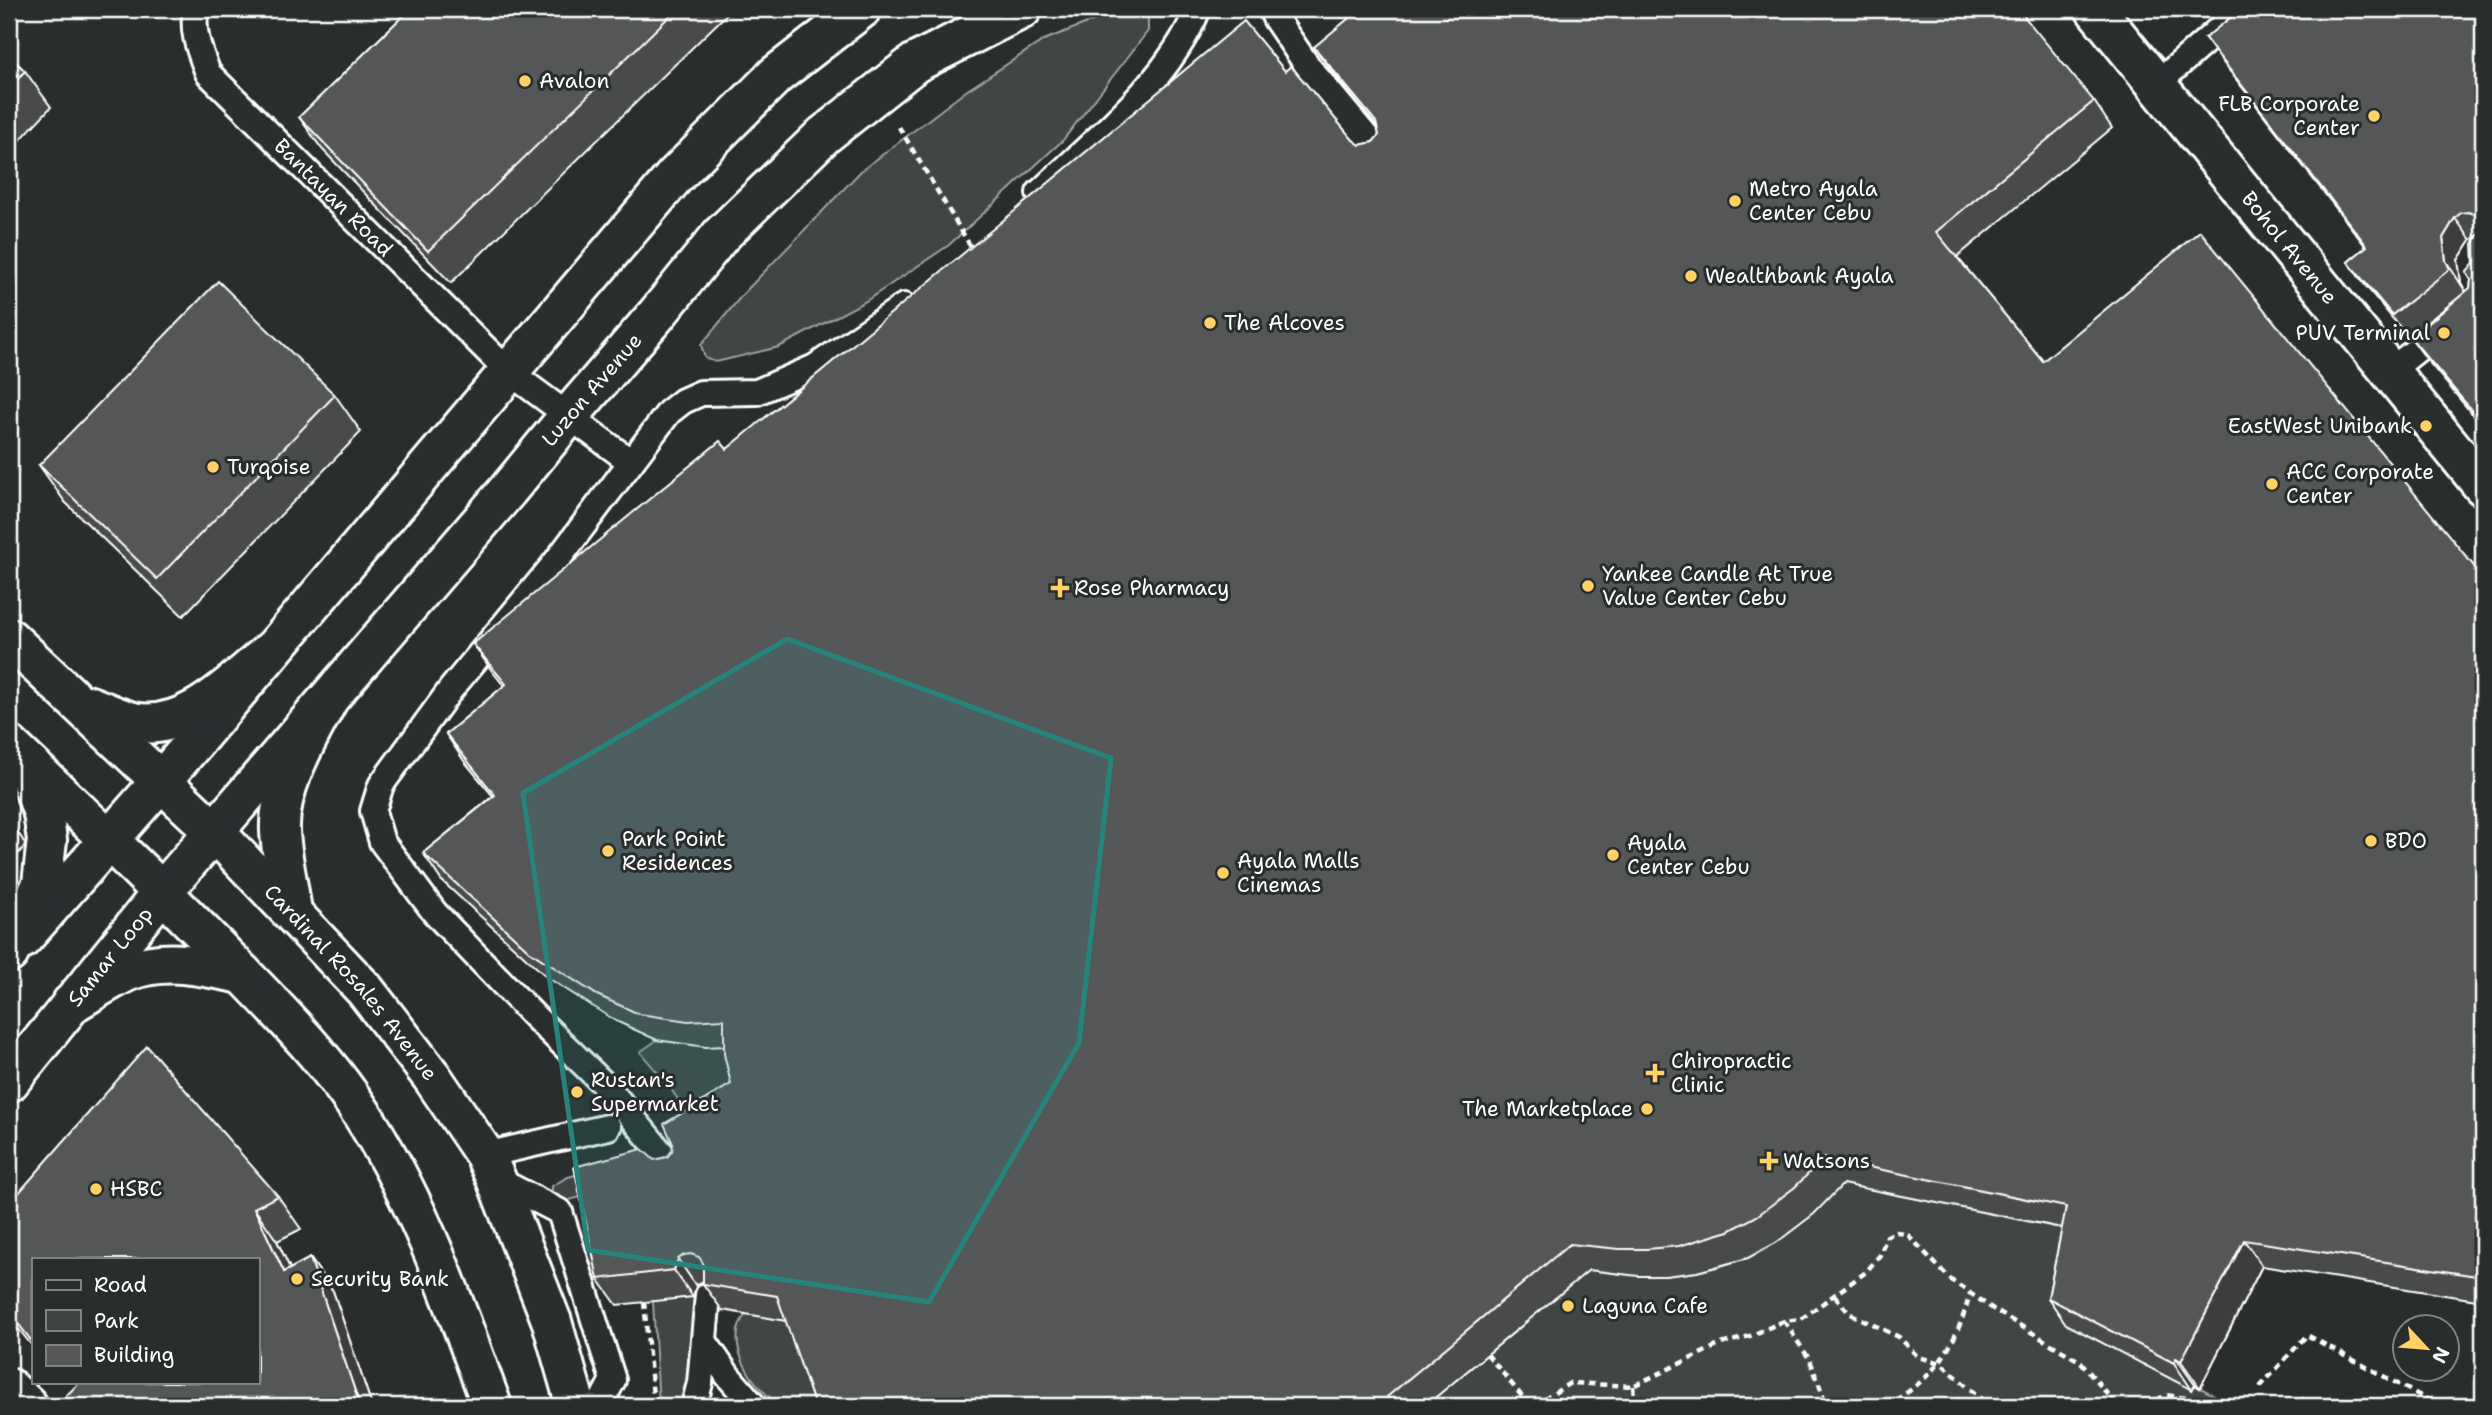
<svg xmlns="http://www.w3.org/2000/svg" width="2492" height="1415" font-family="'Shantell Sans',sans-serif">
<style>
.green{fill:#414445;stroke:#a0a2a2;stroke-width:2}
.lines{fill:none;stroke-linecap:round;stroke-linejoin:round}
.service-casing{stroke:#fff;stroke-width:30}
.minor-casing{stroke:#fff;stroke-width:44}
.tertiary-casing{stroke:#fff;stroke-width:44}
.secondary-casing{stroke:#fff;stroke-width:44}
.path{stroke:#fff;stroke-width:4.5;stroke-dasharray:7 5;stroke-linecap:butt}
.service{stroke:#2a2d2e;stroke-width:24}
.minor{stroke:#2a2d2e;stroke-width:38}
.tertiary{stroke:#2a2d2e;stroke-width:38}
.secondary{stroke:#2a2d2e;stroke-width:38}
.wall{fill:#494b4c;stroke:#fff;stroke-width:2;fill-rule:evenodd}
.shaded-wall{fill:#3c3d3e;stroke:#fff;stroke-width:2}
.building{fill:#555758;stroke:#fff;stroke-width:2}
.marked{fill:#27847c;fill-opacity:0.2;stroke:#27847c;stroke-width:5;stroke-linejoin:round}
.poi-dot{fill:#ffd166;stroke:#2a2d2e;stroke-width:2.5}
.labels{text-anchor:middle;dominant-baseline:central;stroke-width:6;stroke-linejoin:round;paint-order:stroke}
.poi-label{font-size:21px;fill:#fff;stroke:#2a2d2e;text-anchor:start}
.street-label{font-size:21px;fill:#fff;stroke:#2a2d2e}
</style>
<rect width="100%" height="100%" fill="#2a2d2e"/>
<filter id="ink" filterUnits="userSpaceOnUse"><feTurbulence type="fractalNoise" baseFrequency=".0143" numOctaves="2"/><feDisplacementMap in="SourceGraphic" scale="14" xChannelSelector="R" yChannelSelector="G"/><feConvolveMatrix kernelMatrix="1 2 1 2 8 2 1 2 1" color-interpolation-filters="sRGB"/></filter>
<g filter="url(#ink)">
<g class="green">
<path d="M1123 9H1140L1148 16V31L1063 140 949 245 866 301 779 347 716 362 705 358 701 345 743 294 861 171 966 91 1044 40Z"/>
<path d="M657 1040 742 1045V1081L691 1119 669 1086 640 1052Z"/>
<path d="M602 1168 655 1177 562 1202 552 1195V1186L568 1177Z"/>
<path d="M1843 1184 2085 1233 2195 1385 2234 1406H1425L1589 1270C1701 1287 1764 1265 1843 1184Z"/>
<path d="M697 1296 692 1360 679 1406H659L653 1301Z"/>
<path d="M746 1314 796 1322 824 1406C812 1406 792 1410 781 1405 753 1390 722 1341 746 1314Z"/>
</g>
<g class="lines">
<defs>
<g id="service">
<path id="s1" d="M196 9C191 32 200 52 208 73L508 371 631 462"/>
<path d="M1271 9 1275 18 1309 68 1383 157"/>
<path d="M2158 83 2242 9"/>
<path d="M1039 193C1095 140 1168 82 1198 9"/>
<path d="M2390 371 2444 328"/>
<path d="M485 1155 608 1127"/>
<path d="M677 1172 608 1088 534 1016 435 913 382 842 373 811 381 785 451 689 552 567 669 412 683 401 701 393 757 392 815 367 904 306"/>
<path d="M496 1179 560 1212 613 1380 599 1406"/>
<path d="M704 1341 728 1376 754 1406"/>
<path d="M694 1406 700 1383 708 1295"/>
</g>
<g id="minor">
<path id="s2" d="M2095 9 2483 486"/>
<path d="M9 1388 28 1406"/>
</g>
<g id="tertiary">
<path d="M22 939 181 758 674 177 776 75 861 9"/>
<path id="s3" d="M9 1082 163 891 508 490 568 417 658 313 721 235 824 135 915 63 1022 9"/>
</g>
<g id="secondary">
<path id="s4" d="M9 638 214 831 365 990 432 1077 485 1155 496 1179 552 1322 576 1406"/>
<path d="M87 705C102 710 117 718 133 722 187 733 234 681 272 650"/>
<path d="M9 745C86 818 163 891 236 967 284 1016 333 1066 369 1125 423 1212 457 1311 492 1406"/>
<path d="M292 912C289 888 281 855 280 831 278 787 308 738 328 700"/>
<path d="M9 953 42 884 47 840 43 813 26 767"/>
<path d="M71 1004C90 993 109 980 129 971 167 956 205 967 243 974"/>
</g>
</defs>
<use href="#service" class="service-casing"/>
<use href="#minor" class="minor-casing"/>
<use href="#tertiary" class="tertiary-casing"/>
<use href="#secondary" class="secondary-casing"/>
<g class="path">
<path d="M899 127 974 252"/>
<path d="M1835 1296 1849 1313 1899 1337 1918 1357 1941 1363 1989 1406"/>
<path d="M644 1302 654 1406"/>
<path d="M1784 1321 1810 1360 1827 1406"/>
<path d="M1487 1354 1530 1406"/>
<path d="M1633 1386 1635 1406"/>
<path d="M2260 1387 2307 1335 2439 1406"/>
<path d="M1827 1401 1844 1406"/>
<path d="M1534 1406 1570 1383 1633 1386 1721 1344 1750 1336 1784 1321 1801 1319 1866 1272 1880 1255 1887 1236 1897 1232 1909 1236 1951 1280 1996 1311 2081 1362 2117 1406"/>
<path d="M1885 1406C1935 1379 1956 1347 1970 1293"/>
<path d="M2146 1406 2166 1395 2232 1405"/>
</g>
<use href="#service" class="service"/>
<use href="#minor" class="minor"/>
<use href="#tertiary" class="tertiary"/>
<use href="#secondary" class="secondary"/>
</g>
<g class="wall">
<path d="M410 9H732L451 283 322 149 299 117Z"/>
<path d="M2483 9V427L2427 360 2411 338 2462 295 2408 337 2364 284 2348 262 2366 247 2221 60 2205 38ZM2478 235 2470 288 2466 292 2461 283 2458 260 2471 240Z"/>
<path d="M1314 47 2094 101 2112 128 1957 257 2043 361 2483 577V1301L2262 1266 2200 1388 2195 1385 2192 1390 2066 1324 2048 1298 2062 1228 1843 1184 1814 1214 1776 1243 1748 1258 1697 1272 1666 1276H1638L1589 1270 1425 1406H815L786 1321 722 1310 703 1284V1281L696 1286 693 1297 617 1305 598 1279 654 1160 667 1157 731 1084 724 1046 706 1047 657 1040 616 1021 548 978 441 880 423 853 493 796 464 761 446 734 504 686 492 671 473 644 727 449 1285 71 1353 140 1360 145 1373 142 1379 135 1377 127 1333 73Z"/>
<path d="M9 55 25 71 51 107 9 152Z"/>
<path d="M335 395 361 432 183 616 65 502 39 465Z"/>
<path d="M278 1196 301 1229 277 1241 290 1269 310 1258 333 1291 372 1406H67L257 1382 33 1259V1347L9 1317V1204Z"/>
</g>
<g class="shaded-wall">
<path d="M2455 218 2471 240 2458 260 2461 283 2466 292 2446 261 2443 238Z"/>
<path d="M11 823 25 843 24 847 9 865V830Z"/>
<path d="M254 1208 277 1241 307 1304 284 1272Z"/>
<path d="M2244 1240 2262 1266 2200 1388 2181 1361Z"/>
<path d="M310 1258 333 1291 372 1406H360Z"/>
<path d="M678 1259 696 1286 693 1297 674 1270Z"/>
<path d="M2176 1358 2195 1385 2192 1390 2174 1363Z"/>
</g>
<g class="building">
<path d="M410 9H677L428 251 299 117Z"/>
<path d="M1360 9H2018L2094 101 1936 232 2043 361 2200 231 2483 577V1277L2244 1240 2181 1361 2176 1358 2174 1363 2048 1298 2066 1207 1824 1158 1795 1187 1757 1216 1729 1231 1679 1246 1647 1249H1619L1570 1244 1387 1397 1394 1406H815L777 1296 703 1284V1263L699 1257 691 1254 684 1255 678 1259 674 1270 598 1279 574 1167 642 1149 654 1160 667 1157 672 1151 673 1144 664 1124 731 1084 724 1054V1019L688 1021 639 1014 597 995 529 951 423 853 495 795 446 734 506 684 473 644 720 441 727 449 1244 21 1285 71 1291 66 1353 140 1360 145 1373 142 1379 135 1376 122 1314 47Z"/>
<path d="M2241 9H2483V424L2411 338 2470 288 2471 280 2466 272 2474 263 2473 244 2482 229 2480 220 2475 214 2468 212 2461 213 2455 218 2443 238 2446 261 2450 269 2392 315 2348 262 2367 246 2205 38Z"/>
<path d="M9 55 25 71 9 88Z"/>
<path d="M218 281 335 395 157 579 39 465Z"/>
<path d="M147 1046 278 1196 254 1208 284 1272 310 1258 360 1406H67L64 1398 80 1382H257V1259H33V1339L31 1340 9 1312V1204Z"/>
<path d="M2303 1398 2319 1406H2293Z"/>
</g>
</g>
<path class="marked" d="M787 639 1111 758 1079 1043 929 1302 588 1250 523 793Z"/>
<g class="poi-dot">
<circle cx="525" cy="81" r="7"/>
<circle cx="2374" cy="116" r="7"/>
<circle cx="1735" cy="201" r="7"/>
<circle cx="1691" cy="276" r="7"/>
<circle cx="1210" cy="323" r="7"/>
<circle cx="2444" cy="333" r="7"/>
<circle cx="2426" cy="426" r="7"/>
<circle cx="213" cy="467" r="7"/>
<circle cx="2272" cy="484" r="7"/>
<circle cx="1588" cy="586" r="7"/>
<path d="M1056.5 577.5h7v7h7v7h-7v7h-7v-7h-7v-7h7z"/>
<circle cx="2371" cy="841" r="7"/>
<circle cx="608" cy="851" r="7"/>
<circle cx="1613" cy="855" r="7"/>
<circle cx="1223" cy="873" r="7"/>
<path d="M1651.5 1062.5h7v7h7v7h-7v7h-7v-7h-7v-7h7z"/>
<circle cx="577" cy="1092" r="7"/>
<circle cx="1647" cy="1109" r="7"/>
<path d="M1765.5 1150.5h7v7h7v7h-7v7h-7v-7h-7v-7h7z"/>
<circle cx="96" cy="1189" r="7"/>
<circle cx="297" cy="1279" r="7"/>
<circle cx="1568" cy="1306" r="7"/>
</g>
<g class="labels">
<g class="poi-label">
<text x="539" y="81">Avalon</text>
<text x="2360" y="104" text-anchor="end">FLB Corporate<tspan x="2360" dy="24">Center</tspan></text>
<text x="1749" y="189">Metro Ayala<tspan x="1749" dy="24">Center Cebu</tspan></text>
<text x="1705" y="276">Wealthbank Ayala</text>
<text x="1224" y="323">The Alcoves</text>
<text x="2430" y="333" text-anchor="end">PUV Terminal</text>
<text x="2412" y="426" text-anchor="end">EastWest Unibank</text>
<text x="227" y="467">Turqoise</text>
<text x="2286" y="472">ACC Corporate<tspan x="2286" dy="24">Center</tspan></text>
<text x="1602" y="574">Yankee Candle At True<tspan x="1602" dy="24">Value Center Cebu</tspan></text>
<text x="1074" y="588">Rose Pharmacy</text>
<text x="622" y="839">Park Point<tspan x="622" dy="24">Residences</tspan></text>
<text x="2385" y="841">BDO</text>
<text x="1627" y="843">Ayala<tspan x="1627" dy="24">Center Cebu</tspan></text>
<text x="1237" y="861">Ayala Malls<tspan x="1237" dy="24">Cinemas</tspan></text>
<text x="1671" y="1061">Chiropractic<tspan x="1671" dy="24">Clinic</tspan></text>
<text x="591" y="1080">Rustan's<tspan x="591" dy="24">Supermarket</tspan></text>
<text x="1633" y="1109" text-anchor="end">The Marketplace</text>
<text x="1783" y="1161">Watsons</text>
<text x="110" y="1189">HSBC</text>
<text x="311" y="1279">Security Bank</text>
<text x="1582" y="1306">Laguna Cafe</text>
</g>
<g class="street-label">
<text stroke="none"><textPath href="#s1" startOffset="243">Bantayan Road</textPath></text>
<text stroke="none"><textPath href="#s2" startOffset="308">Bohol Avenue</textPath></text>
<text stroke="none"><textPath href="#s3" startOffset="905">Luzon Avenue</textPath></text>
<text stroke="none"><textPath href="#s3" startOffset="161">Samar Loop</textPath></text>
<text stroke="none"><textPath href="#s4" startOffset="486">Cardinal Rosales Avenue</textPath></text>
</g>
</g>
<rect width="2492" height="1415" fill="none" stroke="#2a2d2e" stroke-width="35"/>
<rect x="18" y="18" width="2457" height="1380" fill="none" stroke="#fff" stroke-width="2.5" filter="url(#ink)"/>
<rect x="32" y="1258" width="228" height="126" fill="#2a2d2e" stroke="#7f8182" stroke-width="2"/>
<rect x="46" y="1280" width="35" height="10" fill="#2a2d2e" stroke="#7f8182" stroke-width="2"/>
<text x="94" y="1292" font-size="21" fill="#ffffff">Road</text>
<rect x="46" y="1310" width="35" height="21" fill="#414445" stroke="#7f8182" stroke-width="2"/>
<text x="94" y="1328" font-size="21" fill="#ffffff">Park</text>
<rect x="46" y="1345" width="35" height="21" fill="#555758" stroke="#7f8182" stroke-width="2"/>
<text x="94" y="1362" font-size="21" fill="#ffffff">Building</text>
<g transform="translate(2426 1348) rotate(116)"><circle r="33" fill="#2a2d2e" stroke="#7f8182" stroke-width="2"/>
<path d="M0-5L12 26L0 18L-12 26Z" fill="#ffd166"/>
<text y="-10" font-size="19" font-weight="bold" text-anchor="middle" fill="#ffffff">N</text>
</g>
</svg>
